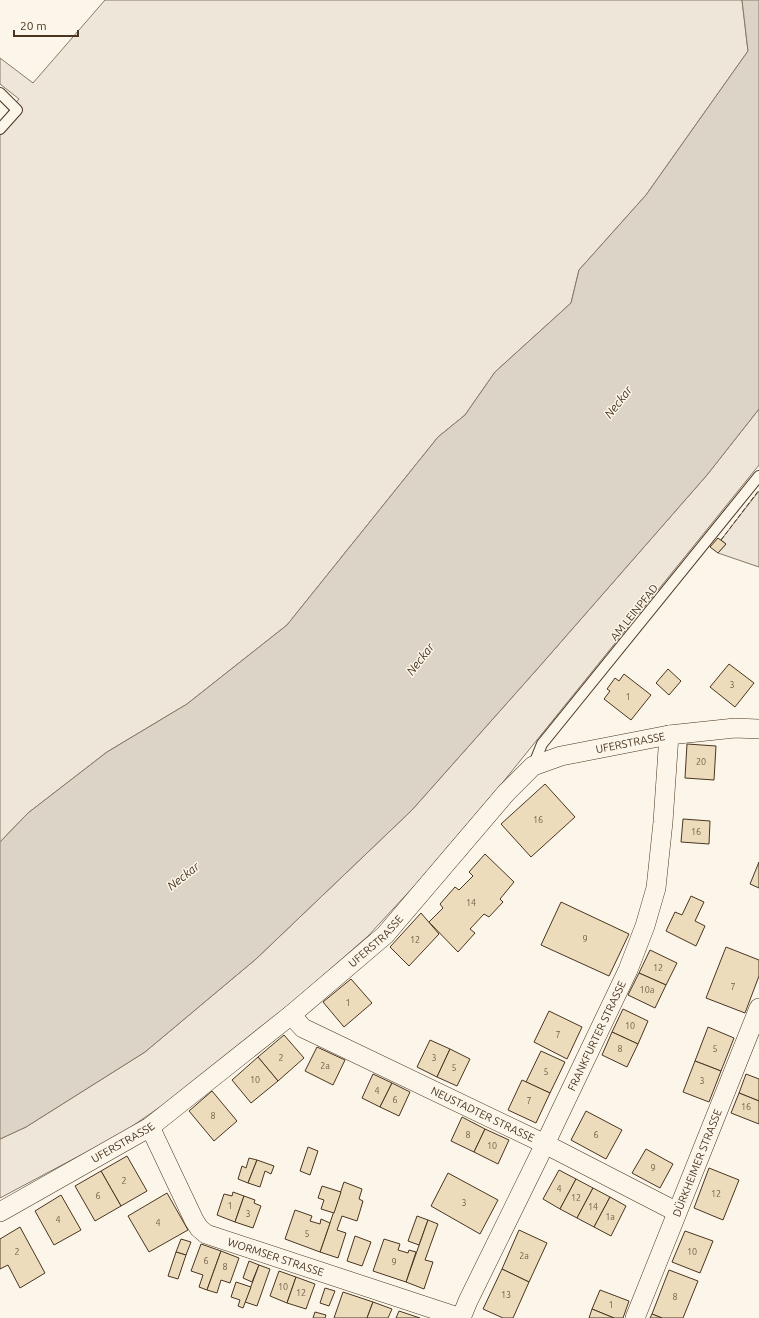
<svg xmlns="http://www.w3.org/2000/svg" width="759" height="1318" font-family="Ubuntu,sans-serif">
<style>
.green{fill:#ede6d9;stroke:#887966}
.water{fill:#dcd4c6;stroke:#887966}
.building{fill:#ecdcbc;stroke:#4a3520}
.lines{fill:none;stroke-linecap:round;stroke-linejoin:round}
.service-casing{stroke:#4a3520;stroke-width:12}
.minor-casing{stroke:#4a3520;stroke-width:20}
.service{stroke:#fbf6e9;stroke-width:10}
.minor{stroke:#fbf6e9;stroke-width:19}
.fence{stroke:#4a3520;stroke-width:1;stroke-dasharray:5 2;stroke-linecap:butt}
.labels{text-anchor:middle;dominant-baseline:central;stroke-width:3;stroke-linejoin:round;paint-order:stroke}
.number-label{font-size:9px;fill:#725f47}
.street-label{font-size:11px;fill:#4a3520;stroke:#fbf6e9}
.water-label{font-size:12px;font-style:italic;fill:#4a3520;stroke:#fbf6e9}
</style>
<rect width="100%" height="100%" fill="#fbf6e9"/>
<g class="green">
<path d="M105 0H742L748 51 646 195 579 270 571 303 495 372 465 415 438 437 287 625 187 704 107 752 28 813 0 842V121L19 99 0 84V58L33 83Z"/>
<path d="M759 409V465L503 782 417 883 368 936 271 1021 167 1102 124 1132 0 1198V1139L26 1127 145 1052 256 959 412 810 539 667 707 475Z"/>
<path d="M759 491V567L718 553 726 544 721 540Z"/>
</g>
<path class="water" d="M742 0H759V409L707 475 539 667 412 810 256 959 145 1052 26 1127 0 1139V842L28 813 107 752 187 704 287 625 438 437 465 415 495 372 571 303 579 270 646 195 748 51Z"/>
<g class="building">
<path d="M718 538 726 544 718 553 710 547Z"/>
<path d="M729 664 754 683 735 707 710 687Z"/>
<path d="M668 669 681 681 669 695 656 683Z"/>
<path d="M624 674 651 695 631 720 604 699 610 691 607 689 615 678 619 681Z"/>
<path d="M687 744 716 746 714 780 685 778Z"/>
<path d="M545 784 575 817 531 857 501 824Z"/>
<path d="M683 819 710 821 709 844 681 842Z"/>
<path d="M485 854 514 882 500 899 503 902 489 917 484 914 470 929 475 933 458 952 429 922 443 908 440 904 455 887 459 890 473 876 469 872Z"/>
<path d="M759 862V888L750 884Z"/>
<path d="M691 896 704 902 695 921 705 926 696 946 666 931 675 912 682 915Z"/>
<path d="M561 902 629 934 609 976 541 945Z"/>
<path d="M421 913 439 934 409 966 390 947Z"/>
<path d="M726 947 759 960V976L745 1013 706 998Z"/>
<path d="M650 950 677 963 666 985 639 973Z"/>
<path d="M639 973 666 985 655 1008 628 995Z"/>
<path d="M351 979 372 1003 344 1027 323 1002Z"/>
<path d="M623 1009 648 1021 638 1044 612 1032Z"/>
<path d="M549 1011 582 1027 567 1059 534 1042Z"/>
<path d="M708 1027 734 1038 721 1071 695 1061Z"/>
<path d="M612 1032 638 1044 627 1067 602 1055Z"/>
<path d="M284 1035 304 1058 278 1081 258 1057Z"/>
<path d="M430 1040 450 1049 437 1077 417 1067Z"/>
<path d="M317 1047 345 1060 333 1085 305 1071Z"/>
<path d="M450 1049 470 1059 457 1086 437 1077Z"/>
<path d="M541 1051 565 1062 550 1093 526 1082Z"/>
<path d="M258 1057 278 1081 251 1103 232 1080Z"/>
<path d="M695 1061 721 1071 709 1102 683 1092Z"/>
<path d="M373 1074 392 1083 380 1107 362 1098Z"/>
<path d="M746 1074 759 1079V1101L739 1093Z"/>
<path d="M522 1080 550 1093 536 1123 508 1110Z"/>
<path d="M392 1083 410 1092 399 1116 380 1107Z"/>
<path d="M212 1091 237 1121 214 1141 189 1111Z"/>
<path d="M739 1093 759 1101V1124L731 1113Z"/>
<path d="M586 1111 622 1130 606 1159 571 1140Z"/>
<path d="M462 1117 485 1129 474 1152 451 1141Z"/>
<path d="M485 1129 509 1140 498 1164 474 1152Z"/>
<path d="M308 1147 318 1151 310 1175 300 1171Z"/>
<path d="M646 1149 673 1164 660 1188 632 1173Z"/>
<path d="M127 1156 147 1191 121 1206 101 1171Z"/>
<path d="M249 1158 257 1160 248 1183 238 1179 242 1166 246 1168Z"/>
<path d="M257 1160 274 1166 271 1174 265 1171 260 1187 248 1183Z"/>
<path d="M709 1168 739 1180 723 1220 694 1208Z"/>
<path d="M559 1170 576 1179 560 1209 543 1199Z"/>
<path d="M101 1171 121 1206 95 1221 75 1186Z"/>
<path d="M448 1173 498 1200 480 1234 431 1206Z"/>
<path d="M576 1179 593 1188 577 1218 560 1209Z"/>
<path d="M344 1182 362 1189 359 1199 363 1201 357 1221 342 1216 337 1230 346 1233 338 1258 320 1252Z"/>
<path d="M322 1186 341 1192 334 1213 321 1209 324 1200 318 1198Z"/>
<path d="M593 1188 610 1197 594 1227 577 1218Z"/>
<path d="M233 1192 244 1196 235 1222 217 1215 224 1194 232 1196Z"/>
<path d="M167 1193 188 1230 149 1252 128 1216Z"/>
<path d="M61 1195 81 1230 54 1245 35 1211Z"/>
<path d="M244 1196 255 1200 254 1203 261 1206 253 1228 235 1222Z"/>
<path d="M610 1197 626 1206 611 1236 594 1227Z"/>
<path d="M295 1210 312 1216 310 1221 320 1224 321 1219 330 1223 320 1252 285 1239Z"/>
<path d="M417 1216 428 1220 419 1245 408 1241Z"/>
<path d="M428 1220 438 1224 425 1260 433 1262 424 1289 406 1282Z"/>
<path d="M20 1227 45 1273 20 1288 8 1265 0 1269V1239Z"/>
<path d="M519 1230 547 1243 529 1282 502 1269Z"/>
<path d="M685 1231 713 1241 700 1273 672 1262Z"/>
<path d="M355 1236 371 1242 362 1266 347 1261Z"/>
<path d="M181 1239 191 1242 186 1255 176 1252Z"/>
<path d="M384 1239 400 1244 398 1250 408 1253 409 1250 416 1252 406 1282 373 1271Z"/>
<path d="M201 1244 221 1251 207 1290 199 1287 203 1275 191 1271Z"/>
<path d="M221 1251 239 1258 230 1283 221 1280 217 1293 207 1290Z"/>
<path d="M176 1252 186 1255 178 1279 168 1276Z"/>
<path d="M249 1261 259 1265 252 1282 243 1278Z"/>
<path d="M259 1265 270 1269 257 1306 245 1302Z"/>
<path d="M502 1269 529 1282 513 1318H503L483 1309Z"/>
<path d="M669 1270 698 1281 683 1318H662L652 1314Z"/>
<path d="M279 1271 296 1277 287 1303 270 1296Z"/>
<path d="M296 1277 315 1284 306 1309 287 1303Z"/>
<path d="M236 1282 251 1287 243 1308 238 1306 240 1300 231 1297Z"/>
<path d="M325 1288 335 1291 329 1306 320 1303Z"/>
<path d="M600 1290 629 1301 623 1318H614L592 1309Z"/>
<path d="M343 1292 373 1302 367 1318H334Z"/>
<path d="M373 1302 392 1309 388 1318H367Z"/>
<path d="M592 1309 614 1318H589Z"/>
<path d="M399 1311 420 1318H396Z"/>
<path d="M315 1312 326 1315 325 1318H313Z"/>
<path d="M652 1314 662 1318H650Z"/>
</g>
<g class="lines">
<defs>
<g id="service">
<path d="M0 93 17 110 0 129"/>
<path d="M533 766 542 744 759 476"/>
</g>
<g id="minor">
<path id="s1" d="M291 1015 303 1028 545 1144 677 1212"/>
<path id="s2" d="M150 1127 194 1220 199 1228 206 1234 461 1318"/>
<path id="s3" d="M0 1212 150 1127 291 1015 385 935 506 793 533 766 561 756 669 735 735 728 759 729"/>
<path id="s4" d="M461 1318 468 1301 545 1144 628 970 645 926 656 888 663 822 669 735"/>
<path id="s5" d="M635 1318 759 1008"/>
</g>
</defs>
<use href="#service" class="service-casing"/>
<use href="#minor" class="minor-casing"/>
<use href="#service" class="service"/>
<use href="#minor" class="minor"/>
<path class="fence" d="M721 540 759 490"/>
</g>
<g class="labels">
<g class="number-label">
<text x="732" y="685">3</text>
<text x="628" y="697">1</text>
<text x="701" y="762">20</text>
<text x="538" y="820">16</text>
<text x="696" y="832">16</text>
<text x="471" y="903">14</text>
<text x="585" y="939">9</text>
<text x="415" y="940">12</text>
<text x="658" y="968">12</text>
<text x="733" y="987">7</text>
<text x="647" y="990">10a</text>
<text x="348" y="1003">1</text>
<text x="630" y="1026">10</text>
<text x="558" y="1035">7</text>
<text x="620" y="1049">8</text>
<text x="715" y="1049">5</text>
<text x="281" y="1058">2</text>
<text x="434" y="1058">3</text>
<text x="325" y="1066">2a</text>
<text x="454" y="1068">5</text>
<text x="546" y="1072">5</text>
<text x="255" y="1080">10</text>
<text x="702" y="1081">3</text>
<text x="377" y="1091">4</text>
<text x="395" y="1100">6</text>
<text x="529" y="1101">7</text>
<text x="746" y="1107">16</text>
<text x="213" y="1116">8</text>
<text x="468" y="1135">8</text>
<text x="596" y="1135">6</text>
<text x="492" y="1146">10</text>
<text x="653" y="1168">9</text>
<text x="124" y="1181">2</text>
<text x="559" y="1189">4</text>
<text x="716" y="1194">12</text>
<text x="98" y="1196">6</text>
<text x="576" y="1198">12</text>
<text x="464" y="1203">3</text>
<text x="230" y="1206">1</text>
<text x="593" y="1207">14</text>
<text x="248" y="1214">3</text>
<text x="610" y="1217">1a</text>
<text x="58" y="1220">4</text>
<text x="158" y="1223">4</text>
<text x="307" y="1234">5</text>
<text x="17" y="1252">2</text>
<text x="692" y="1252">10</text>
<text x="524" y="1256">2a</text>
<text x="206" y="1261">6</text>
<text x="394" y="1262">9</text>
<text x="225" y="1267">8</text>
<text x="283" y="1287">10</text>
<text x="301" y="1293">12</text>
<text x="506" y="1295">13</text>
<text x="675" y="1297">8</text>
<text x="611" y="1305">1</text>
</g>
<g class="street-label">
<text transform="translate(634 612) rotate(-51)">AM LEINPFAD</text>
<text stroke="none"><textPath href="#s3" startOffset="801">UFERSTRASSE</textPath></text>
<text stroke="none"><textPath href="#s3" startOffset="465">UFERSTRASSE</textPath></text>
<text stroke="none"><textPath href="#s4" startOffset="313">FRANKFURTER STRASSE</textPath></text>
<text stroke="none"><textPath href="#s1" startOffset="217">NEUSTADTER STRASSE</textPath></text>
<text stroke="none"><textPath href="#s3" startOffset="141">UFERSTRASSE</textPath></text>
<text stroke="none"><textPath href="#s5" startOffset="167">DÜRKHEIMER STRASSE</textPath></text>
<text stroke="none"><textPath href="#s2" startOffset="195">WORMSER STRASSE</textPath></text>
</g>
<g class="water-label">
<text transform="translate(618 402) rotate(-52)">Neckar</text>
<text transform="translate(420 659) rotate(-52)">Neckar</text>
<text transform="translate(183 876) rotate(-38)">Neckar</text>
</g>
</g>
<path d="M14 30v6h64v-6" fill="none" stroke="#4a3520" stroke-width="2"/>
<text x="20" y="30" font-size="12" fill="#4a3520" stroke="#fbf6e9" stroke-width="3" paint-order="stroke">20 m</text>
</svg>
